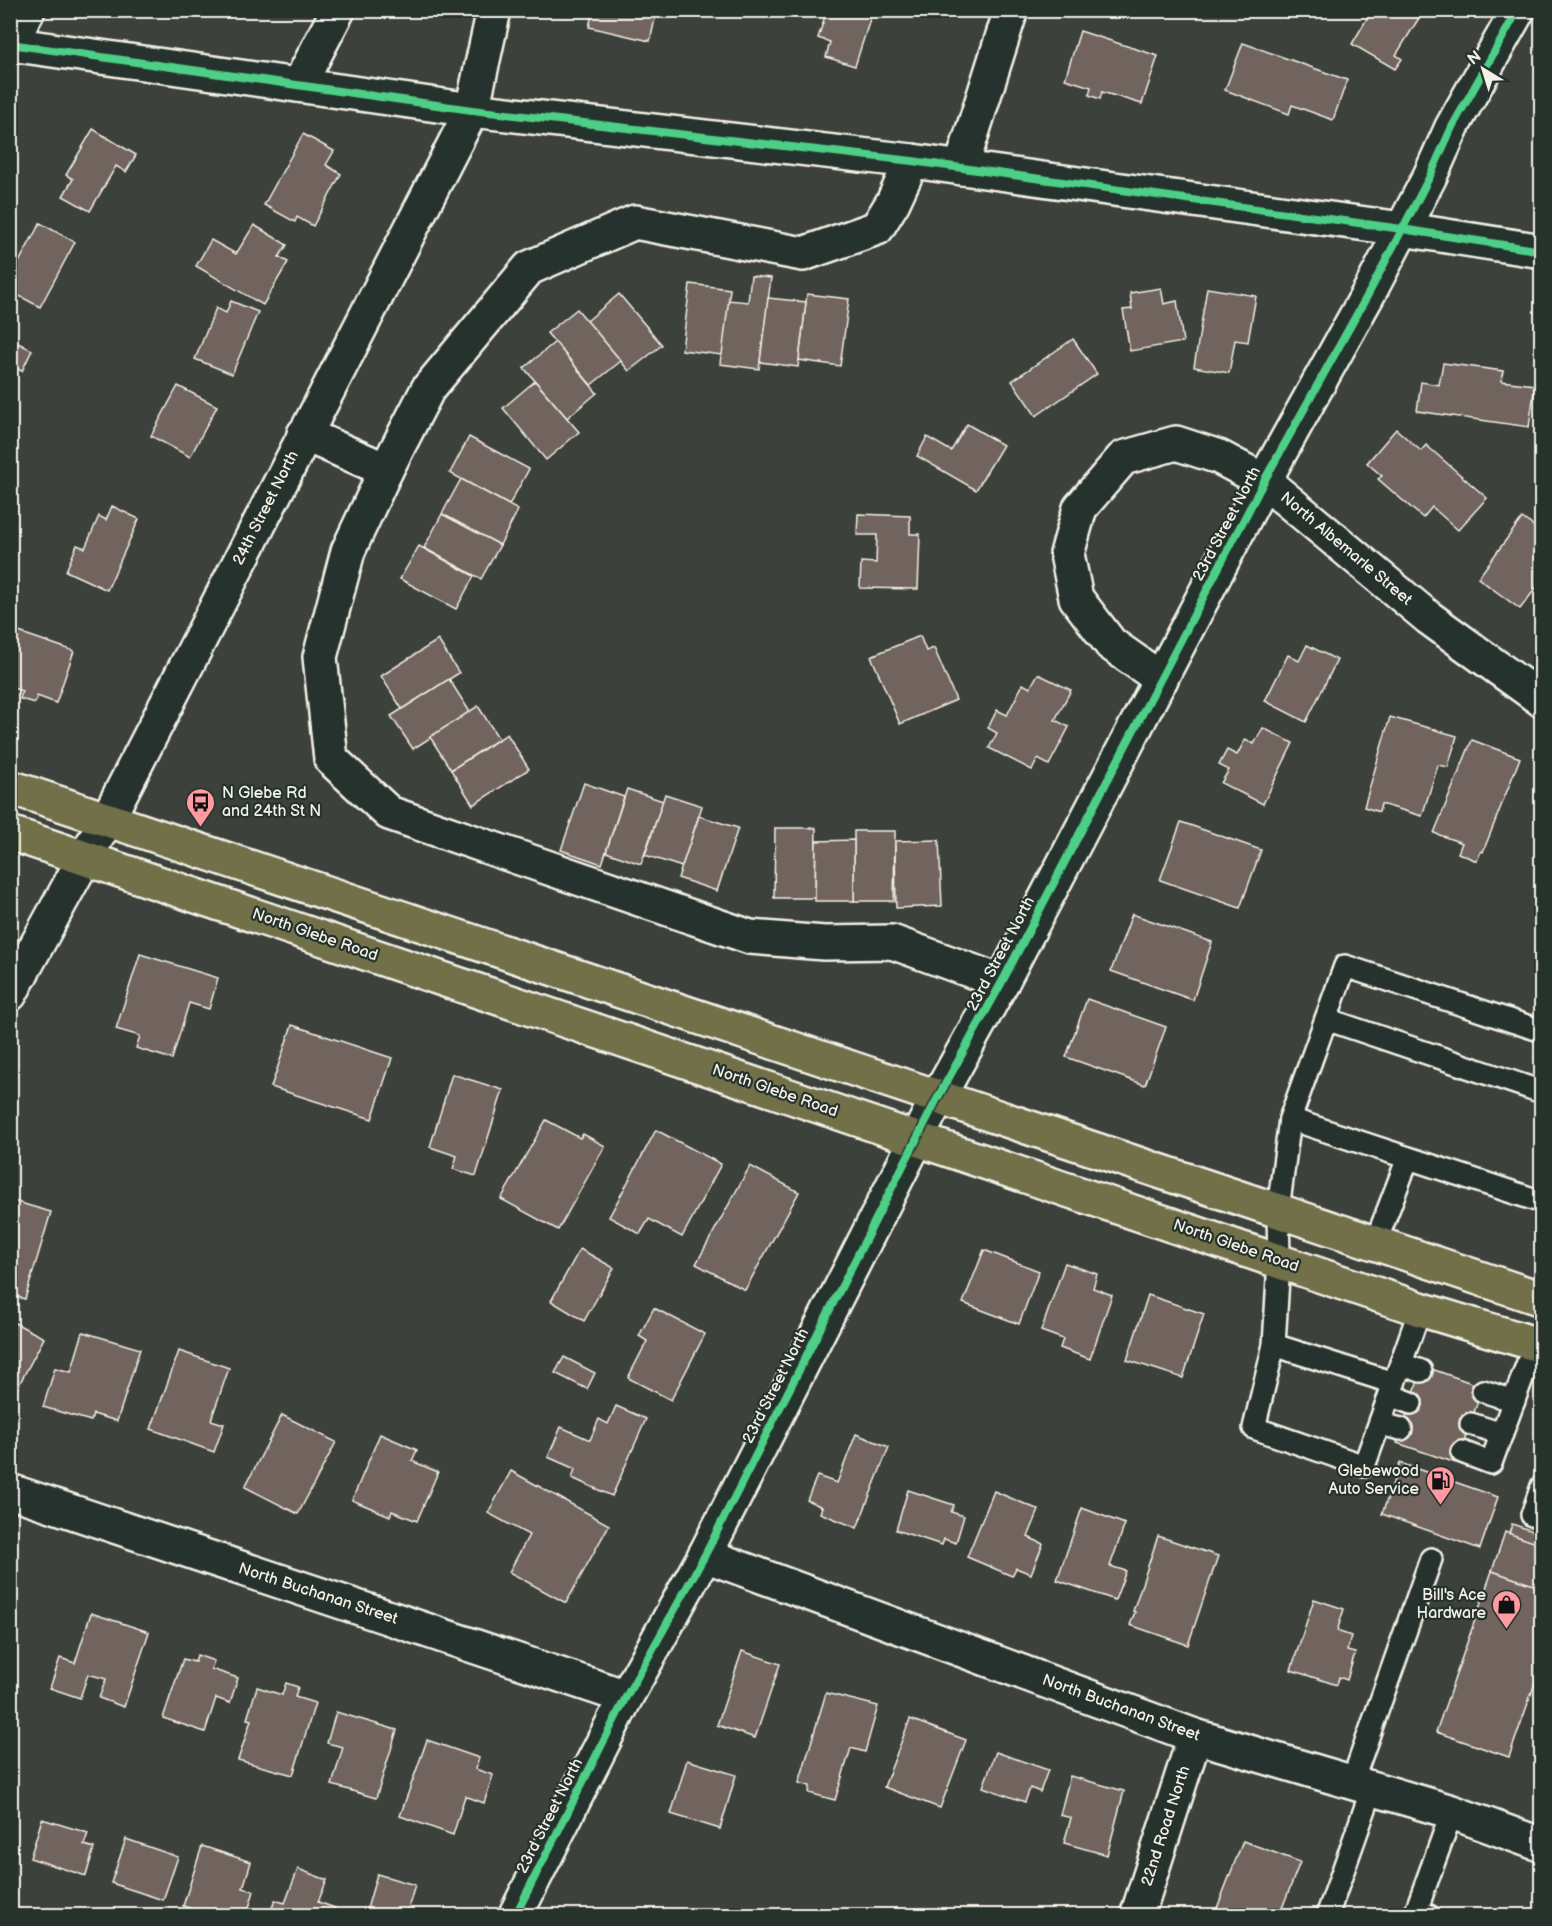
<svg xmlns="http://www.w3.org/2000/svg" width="1552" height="1926" font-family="'Balsamiq Sans',sans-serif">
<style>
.building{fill:#71645d;stroke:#f4f1e8;stroke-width:1.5}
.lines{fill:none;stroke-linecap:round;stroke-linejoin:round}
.lane-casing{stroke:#f4f1e8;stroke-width:26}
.street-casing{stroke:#f4f1e8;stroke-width:38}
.secondary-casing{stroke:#f4f1e8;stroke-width:38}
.primary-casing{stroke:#f4f1e8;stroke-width:38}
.lane{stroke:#26332d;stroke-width:21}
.street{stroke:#26332d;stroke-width:33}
.secondary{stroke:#26332d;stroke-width:33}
.primary{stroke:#71704a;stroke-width:33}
.cycleway-casing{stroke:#26332d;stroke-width:11}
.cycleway{stroke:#4dcf88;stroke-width:8}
.labels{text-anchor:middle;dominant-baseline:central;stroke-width:4.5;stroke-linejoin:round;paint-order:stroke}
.street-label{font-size:16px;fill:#f4f1e8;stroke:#26332d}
.poi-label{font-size:16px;fill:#f4f1e8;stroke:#26332d;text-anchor:end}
</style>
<rect width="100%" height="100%" fill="#3c423b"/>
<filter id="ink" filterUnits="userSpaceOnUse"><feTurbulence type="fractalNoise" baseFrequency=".0167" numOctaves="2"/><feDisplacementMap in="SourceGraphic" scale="12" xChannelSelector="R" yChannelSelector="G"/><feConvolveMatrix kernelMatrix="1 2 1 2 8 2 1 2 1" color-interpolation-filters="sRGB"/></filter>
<g filter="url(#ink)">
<g class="building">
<path d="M593 10H657L650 41 589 27Z"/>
<path d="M827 10H873L855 66 826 57 830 42 818 38Z"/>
<path d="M1372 10H1407L1419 18 1396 55 1402 59 1395 69 1352 44Z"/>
<path d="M1080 31 1158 56 1142 104 1102 92 1100 99 1089 95 1091 87 1065 79Z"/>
<path d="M1243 43 1347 80 1333 120 1292 105 1289 114 1225 90Z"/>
<path d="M93 129 136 155 126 172 116 166 90 211 63 196 73 179 66 175Z"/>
<path d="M303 134 334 151 326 165 341 174 313 226 297 217 295 222 264 205Z"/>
<path d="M40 223 75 242 40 307 10 291 17 278 12 275Z"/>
<path d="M254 225 287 245 279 257 288 262 263 305 196 266 211 240 236 254Z"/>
<path d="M751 276 771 278 759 369 720 364 728 300 748 302Z"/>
<path d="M690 284 730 289 722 355 682 350Z"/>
<path d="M1161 288 1164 304 1177 301 1183 342 1130 351 1123 310 1132 309 1130 293Z"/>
<path d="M1207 288 1256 296 1248 342 1235 340 1229 373 1194 367Z"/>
<path d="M619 294 662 345 629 371 587 321Z"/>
<path d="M807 294 849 299 840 366 799 360Z"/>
<path d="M768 298 806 302 798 367 760 362Z"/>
<path d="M231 301 258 312 232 374 195 359 216 308 226 313Z"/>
<path d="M577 309 621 361 591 385 547 333Z"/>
<path d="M10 339 32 350 22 371 10 366Z"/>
<path d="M1073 339 1097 374 1036 416 1012 381Z"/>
<path d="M555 342 597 393 567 418 524 368Z"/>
<path d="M1443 363 1503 371 1501 381 1535 385 1529 427 1417 411 1421 382 1439 385Z"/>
<path d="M535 381 579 432 546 460 503 408Z"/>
<path d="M178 386 217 406 190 457 151 436Z"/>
<path d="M967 424 1003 445 976 490 917 456 927 437 951 451Z"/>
<path d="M1396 429 1421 451 1426 445 1487 498 1458 530 1432 507 1423 518 1378 479 1382 476 1367 463Z"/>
<path d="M469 437 529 469 509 505 450 473Z"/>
<path d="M461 479 518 510 500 545 442 514Z"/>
<path d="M112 506 139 519 107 590 66 571 77 545 85 548 99 516 106 520Z"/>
<path d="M442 514 500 545 481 579 424 548Z"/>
<path d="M858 514 910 516V534H920L918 589 860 588 861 562 876 563 877 535H857Z"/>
<path d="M1522 518 1542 532V580L1520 609 1478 578Z"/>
<path d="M419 546 474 576 456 609 400 579Z"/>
<path d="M10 629 74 651 56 703 37 696 35 703 20 699 22 691 10 687Z"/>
<path d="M920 636 926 651 934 648 956 700 900 724 871 656Z"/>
<path d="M438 640 459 673 402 709 381 676Z"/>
<path d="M1307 645 1337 660 1306 722 1265 701 1288 655 1299 661Z"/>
<path d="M1038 674 1071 690 1055 720 1069 727 1049 765 1038 759 1032 770 989 748 997 733 988 728 997 710 1007 715 1023 684 1030 688Z"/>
<path d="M449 679 470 712 413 749 391 716Z"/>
<path d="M478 706 499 739 451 770 430 737Z"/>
<path d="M1390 717 1457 736 1448 767 1438 765 1422 816 1381 804 1379 812 1364 807Z"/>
<path d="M1263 728 1293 743 1263 804 1221 783 1229 770 1219 765 1227 750 1237 755 1245 740 1254 744Z"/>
<path d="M507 734 529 769 473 805 451 770Z"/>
<path d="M1472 740 1520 758 1483 852 1481 851 1477 861 1458 853 1462 843 1434 833Z"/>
<path d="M584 783 624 797 602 864 561 850Z"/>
<path d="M627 789 663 801 641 864 606 852Z"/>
<path d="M665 794 702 806 682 867 645 855Z"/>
<path d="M699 816 738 828 717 891 678 878Z"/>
<path d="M1181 822 1261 850 1240 908 1160 880Z"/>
<path d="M775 828H816L815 898H774Z"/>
<path d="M854 831H895L894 901H854Z"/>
<path d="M854 840V901H815L816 841Z"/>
<path d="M939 840 942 906 896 908 895 841Z"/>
<path d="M1132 914 1212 942 1193 1000 1111 971Z"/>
<path d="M140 954 218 978 209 1009 189 1003 172 1059 136 1048 140 1036 116 1029Z"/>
<path d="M1087 999 1166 1027 1145 1085 1066 1057Z"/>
<path d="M292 1025 392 1058 372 1119 271 1087Z"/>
<path d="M452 1074 503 1090 476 1176 453 1169 457 1156 430 1147Z"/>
<path d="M546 1120 580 1138 583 1134 605 1146 558 1230 501 1199Z"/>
<path d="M656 1130 721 1164 682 1237 649 1219 640 1234 609 1217Z"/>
<path d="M750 1166 799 1192 745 1290 696 1264Z"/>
<path d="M10 1200 51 1212 25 1299 10 1295Z"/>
<path d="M580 1249 614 1268 584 1321 551 1301Z"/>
<path d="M984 1250 1039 1271 1019 1324 963 1303Z"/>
<path d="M1065 1263 1097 1274 1093 1288 1112 1295 1090 1359 1060 1348 1063 1339 1041 1331Z"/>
<path d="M1148 1295 1204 1314 1183 1378 1127 1360Z"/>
<path d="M654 1308 705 1334 671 1400 628 1378 647 1341 639 1336Z"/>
<path d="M15 1323 44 1338 15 1392 10 1390V1331Z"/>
<path d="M83 1332 140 1349 117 1421 93 1414 91 1421 43 1407 55 1368 71 1372Z"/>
<path d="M179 1351 229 1368 211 1420 224 1424 214 1452 151 1429Z"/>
<path d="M564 1357 595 1373 587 1389 555 1373Z"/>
<path d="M1423 1366 1483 1387 1456 1463 1397 1443Z"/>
<path d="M616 1406 646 1419 612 1496 572 1478 575 1469 548 1457 561 1427 590 1440 599 1419 608 1424Z"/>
<path d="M282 1415 336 1442 298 1514 245 1487Z"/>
<path d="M380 1434 417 1450 412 1461 438 1472 417 1521 392 1511 390 1516 352 1500Z"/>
<path d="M856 1434 889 1447 857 1528 820 1513 822 1507 807 1500 817 1476 837 1483Z"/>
<path d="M1400 1463 1498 1497 1480 1549 1382 1514Z"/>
<path d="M511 1471 609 1525 566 1603 509 1572 529 1535 488 1513Z"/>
<path d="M908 1490 954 1505 951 1512 964 1516 956 1543 944 1539 942 1545 896 1530Z"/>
<path d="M994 1491 1039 1510 1028 1537 1043 1544 1031 1574 1016 1568 1012 1576 967 1557Z"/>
<path d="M1082 1508 1125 1524 1110 1566 1126 1571 1115 1600 1057 1580Z"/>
<path d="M1512 1524 1542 1534V1545L1509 1534Z"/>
<path d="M1505 1532 1542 1545V1588L1492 1571Z"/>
<path d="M1158 1536 1218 1556 1188 1645 1130 1625 1135 1612 1133 1611Z"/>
<path d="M1492 1571 1542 1588V1669H1540L1509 1757 1436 1732Z"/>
<path d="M1314 1599 1344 1609 1337 1631 1351 1636 1347 1651 1355 1653 1347 1680 1339 1677 1337 1685 1291 1670Z"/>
<path d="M91 1613 149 1632 124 1707 99 1698 106 1679 88 1674 80 1698 50 1688 60 1658 75 1663Z"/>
<path d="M742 1651 780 1664 755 1738 717 1725Z"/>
<path d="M197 1655 214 1661 211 1669 238 1678 230 1703 216 1698 205 1732 163 1718 183 1659 195 1662Z"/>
<path d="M286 1683 298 1687 295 1697 315 1703 293 1775 238 1760 251 1720 247 1719 257 1687 282 1695Z"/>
<path d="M826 1693 878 1706 865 1752 851 1748 835 1800 809 1793 810 1786 799 1783Z"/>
<path d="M336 1712 397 1730 376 1798 332 1785 343 1747 327 1743Z"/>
<path d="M910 1719 966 1740 940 1808 884 1787Z"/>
<path d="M427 1740 479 1758 475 1769 493 1775 484 1803 465 1796 453 1835 400 1816Z"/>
<path d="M996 1752 1048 1770 1040 1792 1030 1788 1025 1802 983 1787Z"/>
<path d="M687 1760 736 1775 720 1829 671 1814Z"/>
<path d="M1070 1776 1124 1791 1107 1855 1064 1843 1071 1818 1060 1815Z"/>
<path d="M42 1819 88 1833 84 1845 94 1848 86 1876 30 1858Z"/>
<path d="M126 1839 178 1857 163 1900 111 1883Z"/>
<path d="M1243 1841 1300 1862 1279 1916H1214Z"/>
<path d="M202 1846 251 1862 243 1888 254 1891 247 1914 235 1910 233 1916H215L183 1906Z"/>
<path d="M298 1869 327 1880 318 1902 335 1908 332 1916H269L275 1900 285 1903Z"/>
<path d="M377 1874 415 1885 406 1916H365Z"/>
</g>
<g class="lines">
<defs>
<g id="lane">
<path d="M1326 1019 1542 1092"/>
<path d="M1290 1119 1542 1202"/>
<path d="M1375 1244 1408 1158"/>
<path d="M1420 1309 1394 1383 1274 1345 1279 1261 1278 1210 1290 1119 1345 966 1542 1031"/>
<path d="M1274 1345 1254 1428 1364 1466 1394 1383"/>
<path d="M1401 1364 1421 1371"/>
<path d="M1483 1391 1514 1401"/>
<path d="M1390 1395 1411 1403"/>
<path d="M1380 1424 1401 1429"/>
<path d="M1471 1424 1502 1434"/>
<path d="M1462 1452 1491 1463 1535 1343"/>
<path d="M1532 1515 1542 1486"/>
<path d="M1352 1782 1431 1559"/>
<path d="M1327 1916 1372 1789"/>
<path d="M1429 1916 1416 1911 1452 1812"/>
</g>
<g id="street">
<path d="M10 44 28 10"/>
<path d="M299 85 338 10"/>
<path d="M912 161 893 202 877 228 803 254 635 222 529 268 428 389 386 470 348 551 320 657 331 759 389 813 750 937 824 943 892 942 1002 982"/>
<path d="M961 168 1011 10"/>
<path d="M304 434 386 470"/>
<path d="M1161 679 1111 644 1076 598 1067 554 1080 508 1123 458 1176 443 1219 457 1264 481 1429 618 1542 700"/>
<path d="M10 994 85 857 107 820 472 110 494 10"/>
<path d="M10 1491 626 1697"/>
<path d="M705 1555 1195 1736 1452 1812 1542 1845"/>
<path d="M515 1916 626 1697 705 1555 937 1099 1002 982 1264 481 1371 289 1430 176 1452 127 1518 10"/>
<path d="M1137 1916 1195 1736"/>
</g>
<path id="secondary" d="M10 44 472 110 912 161 1402 229 1542 251"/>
<g id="primary">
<path d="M10 787C520 960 1031 1130 1542 1299"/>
<path d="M10 833 1420 1309 1542 1346"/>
</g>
</defs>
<use href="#lane" class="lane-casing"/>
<use href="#street" class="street-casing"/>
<use href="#secondary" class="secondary-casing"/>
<use href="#primary" class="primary-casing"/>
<use href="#lane" class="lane"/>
<use href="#street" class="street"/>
<use href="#secondary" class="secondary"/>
<use href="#primary" class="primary"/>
<defs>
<g id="cycleway">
<path d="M10 44 472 110 912 161 1402 229 1542 251"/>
<path d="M515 1916 626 1697 705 1555 937 1099 1002 982 1264 481 1371 289 1430 176 1452 127 1518 10"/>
</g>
</defs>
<use href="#cycleway" class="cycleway-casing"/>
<use href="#cycleway" class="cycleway"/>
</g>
</g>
<defs>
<symbol id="bus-pin" viewBox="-11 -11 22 30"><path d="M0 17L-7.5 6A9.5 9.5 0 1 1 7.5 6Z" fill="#ff9aa2" stroke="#26332d"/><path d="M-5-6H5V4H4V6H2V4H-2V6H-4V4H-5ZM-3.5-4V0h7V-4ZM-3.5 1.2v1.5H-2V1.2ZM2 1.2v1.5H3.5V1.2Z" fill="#111"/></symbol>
<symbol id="fuel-pin" viewBox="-11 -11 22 30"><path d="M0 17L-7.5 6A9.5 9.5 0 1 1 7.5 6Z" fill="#ff9aa2" stroke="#26332d"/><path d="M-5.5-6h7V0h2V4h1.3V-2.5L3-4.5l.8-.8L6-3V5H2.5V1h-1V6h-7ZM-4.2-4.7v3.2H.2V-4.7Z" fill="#111"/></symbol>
<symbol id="shop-pin" viewBox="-11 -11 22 30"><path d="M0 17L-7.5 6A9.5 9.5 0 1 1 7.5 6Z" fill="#ff9aa2" stroke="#26332d"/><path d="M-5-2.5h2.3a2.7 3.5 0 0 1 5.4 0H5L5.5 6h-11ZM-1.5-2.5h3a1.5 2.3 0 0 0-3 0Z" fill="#111"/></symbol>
</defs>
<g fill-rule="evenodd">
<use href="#bus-pin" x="184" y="786" width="33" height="45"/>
<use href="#fuel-pin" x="1424" y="1464" width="33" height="45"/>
<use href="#shop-pin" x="1490" y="1588" width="33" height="45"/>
</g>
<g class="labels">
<g class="street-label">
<text transform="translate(266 508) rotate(-63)">24th Street North</text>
<text transform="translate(1227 524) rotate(-62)">23rd Street North</text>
<text transform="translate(1346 549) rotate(40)">North Albemarle Street</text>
<text transform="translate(315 935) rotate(19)">North Glebe Road</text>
<text transform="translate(1001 954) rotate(-62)">23rd Street North</text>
<text transform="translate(775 1091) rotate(19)">North Glebe Road</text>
<text transform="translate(1236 1246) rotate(19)">North Glebe Road</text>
<text transform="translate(776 1386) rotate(-63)">23rd Street North</text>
<text transform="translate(318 1594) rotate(18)">North Buchanan Street</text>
<text transform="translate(1121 1708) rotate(20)">North Buchanan Street</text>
<text transform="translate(550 1816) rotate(-63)">23rd Street North</text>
<text transform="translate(1166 1826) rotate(-72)">22nd Road North</text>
</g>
<g class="poi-label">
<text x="222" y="793" text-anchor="start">N Glebe Rd<tspan x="222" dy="18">and 24th St N</tspan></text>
<text x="1419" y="1471">Glebewood<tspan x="1419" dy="18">Auto Service</tspan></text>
<text x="1486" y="1595">Bill's Ace<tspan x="1486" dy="18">Hardware</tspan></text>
</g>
</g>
<rect width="1552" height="1926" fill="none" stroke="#26332d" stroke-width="36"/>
<rect x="18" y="18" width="1516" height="1890" fill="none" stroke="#f4f1e8" stroke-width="2" filter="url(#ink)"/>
<g transform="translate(1483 69) rotate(322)" stroke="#26332d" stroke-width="4.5" paint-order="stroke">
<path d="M0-4.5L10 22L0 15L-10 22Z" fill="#f4f1e8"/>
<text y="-9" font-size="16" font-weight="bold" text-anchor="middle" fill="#f4f1e8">N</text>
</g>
</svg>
